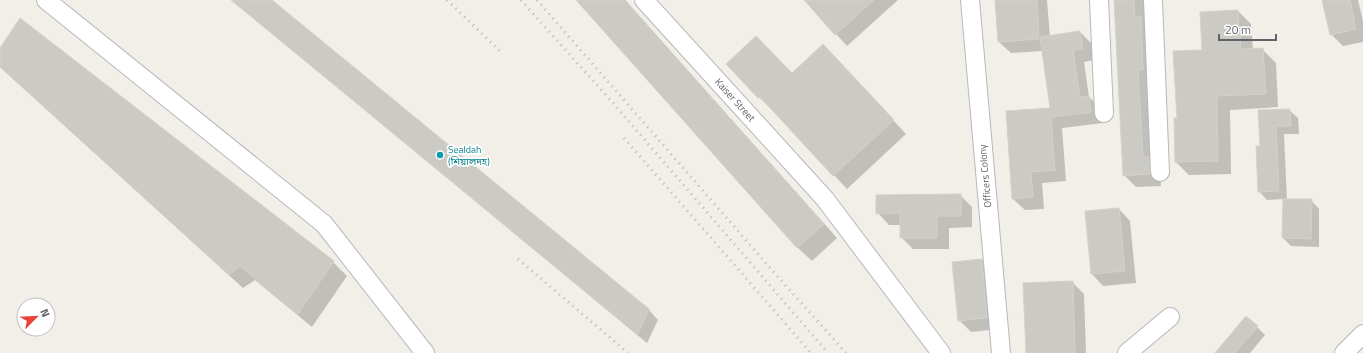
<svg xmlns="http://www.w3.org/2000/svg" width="1363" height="353" font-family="'Titillium Web','Noto Sans Bengali',sans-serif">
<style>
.shadow{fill:#0003}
.building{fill:#cccac5;stroke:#d6d1c6}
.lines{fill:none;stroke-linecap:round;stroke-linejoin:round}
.minor-casing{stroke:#b5b8bc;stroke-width:20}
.minor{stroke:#fff;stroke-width:18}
.rail{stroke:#b6b7b8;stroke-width:3;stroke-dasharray:1 5;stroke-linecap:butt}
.culture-dot{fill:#0f9aa8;stroke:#fff;stroke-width:1.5}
.labels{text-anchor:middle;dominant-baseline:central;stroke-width:3.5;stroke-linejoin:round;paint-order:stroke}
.street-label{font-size:10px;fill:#5f6368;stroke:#fff}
.culture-label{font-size:10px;fill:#0d838f;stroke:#fff;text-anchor:start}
</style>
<rect width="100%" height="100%" fill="#f1efe8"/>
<g class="shadow">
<path d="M231 0H270L649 310 658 320 647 343Z"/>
<path d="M577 0H625L837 238 812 261 798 248Z"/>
<path d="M812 0H898L847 46 836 34Z"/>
<path d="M996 0H1047L1050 37 1080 32 1092 44 1094 60 1084 62 1089 97 1101 108 1103 123 1062 128 1066 181 1042 183 1044 209 1025 210 1013 199 1051 109 1043 51 1011 53 999 42Z"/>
<path d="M1115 0H1144L1161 186 1136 187 1124 175Z"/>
<path d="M1323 0H1358L1363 21V42L1343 46 1331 34Z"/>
<path d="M1238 11 1251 24 1253 50 1262 49 1276 63 1278 107 1230 110 1231 174 1189 175 1176 162 1178 119 1203 51Z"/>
<path d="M823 45 906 134 847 189 773 110V111L759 97 792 74Z"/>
<path d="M0 49 333 262 347 276 312 327 255 280 243 288 7 73 0 66Z"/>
<path d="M1289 110 1298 118 1299 134H1284L1287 200H1311L1319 209V247L1291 246 1283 238 1284 199 1267 200 1259 191 1261 147 1259 111Z"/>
<path d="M960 195 972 207V227L949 228V249H913L901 237V225H889L878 213Z"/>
<path d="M1119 209 1130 221 1136 283 1103 286 1092 274 1086 212Z"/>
<path d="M982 260 993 271 999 329 971 332 959 320Z"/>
<path d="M1072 282 1084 294 1086 353H1027Z"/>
<path d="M1257 327 1265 335 1250 353H1216Z"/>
</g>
<g class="building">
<path d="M231 0H272L649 309 638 334Z"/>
<path d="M576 0H625L824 224 797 248Z"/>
<path d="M804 0H874L835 35Z"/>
<path d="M995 0H1037L1039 39 998 42Z"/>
<path d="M1114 0H1134L1135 17H1141L1143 70H1138L1143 157H1149L1150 174 1123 176Z"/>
<path d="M1322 0H1350L1356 29 1330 35Z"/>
<path d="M1238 10 1241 49 1263 48 1266 94 1217 96 1218 161 1175 162 1174 118H1177L1173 51 1202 50 1200 12Z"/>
<path d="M20 18 334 261 298 314 240 266 229 275 0 67V48Z"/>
<path d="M1080 31 1083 49 1073 50 1080 97 1089 96 1091 112 1051 117 1055 170 1031 172 1033 197 1012 199 1006 111 1050 108 1040 37Z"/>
<path d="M756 36 792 73 823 44 894 120 833 176 760 97 758 98 726 64Z"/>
<path d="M1290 109 1291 126H1276L1279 191 1258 192 1256 146H1260L1258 110Z"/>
<path d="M961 194V216H937V238H900V213L876 214V195Z"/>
<path d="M1283 199H1312L1311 239 1282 238Z"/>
<path d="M1119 208 1125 271 1091 274 1085 211Z"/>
<path d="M982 259 987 318 958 321 952 262Z"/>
<path d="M1073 281 1075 353H1026L1023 283Z"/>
<path d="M1246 316 1258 326 1235 353H1215Z"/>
</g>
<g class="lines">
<defs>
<g id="minor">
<path d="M46 0 324 224 425 353"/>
<path d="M644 0 825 199 941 353"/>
<path d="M970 0 1001 353"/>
<path d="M1099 0 1104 113"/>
<path d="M1153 0 1160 172"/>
<path d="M1127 353 1170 317"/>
<path d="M1344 353 1363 334"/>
</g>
</defs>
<use href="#minor" class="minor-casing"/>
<use href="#minor" class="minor"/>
<g class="rail">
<path d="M447 0 503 54"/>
<path d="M521 0 613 103 828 353"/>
<path d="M537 0 778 277 846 353"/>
<path d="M624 138 811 353"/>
<path d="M518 259 628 353"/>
</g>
</g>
<circle class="culture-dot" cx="440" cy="155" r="4"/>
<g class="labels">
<g class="street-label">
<text transform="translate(735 100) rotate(48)">Kaiser Street</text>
<text transform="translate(985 176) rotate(-95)">Officers Colony</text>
</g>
<g class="culture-label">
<text x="448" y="149">Sealdah<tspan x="448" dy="12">(শিয়ালদহ)</tspan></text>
</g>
</g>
<g transform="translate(36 317) rotate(66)"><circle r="19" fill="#ffffff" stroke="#bfc1c3"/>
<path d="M0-3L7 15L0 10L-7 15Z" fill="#ea4335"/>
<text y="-6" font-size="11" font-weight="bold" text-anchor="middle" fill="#5f6368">N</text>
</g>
<path d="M1219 34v6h57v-6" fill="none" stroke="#5f6368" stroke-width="2"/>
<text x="1225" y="34" font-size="12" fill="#5f6368" stroke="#ffffff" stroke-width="3" paint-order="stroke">20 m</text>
</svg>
